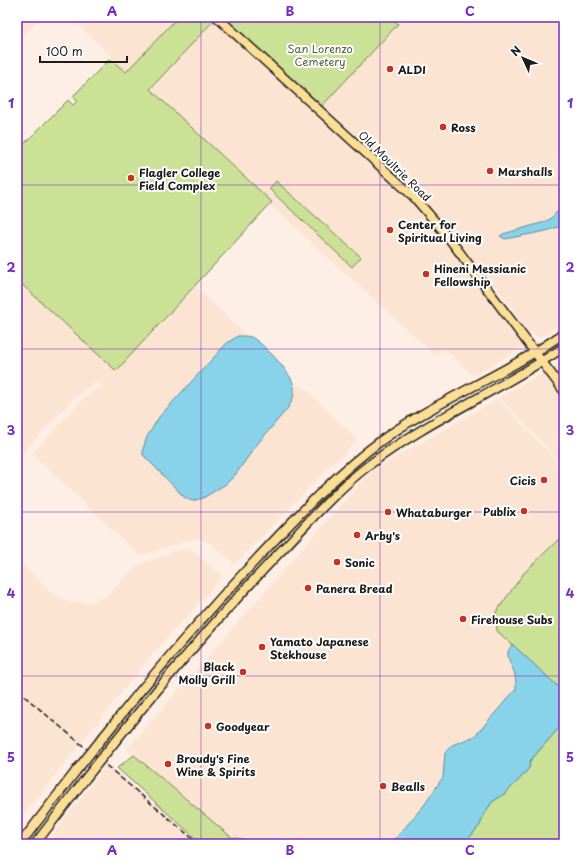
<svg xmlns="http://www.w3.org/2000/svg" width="581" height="861" font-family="'Playpen Sans',sans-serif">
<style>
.built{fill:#fce4d3;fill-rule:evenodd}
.green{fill:#cae196;stroke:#737e59}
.water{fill:#89d3ea;stroke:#5d8a98}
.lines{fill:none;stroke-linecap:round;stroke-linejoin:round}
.major-casing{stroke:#1c1c1c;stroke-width:11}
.major{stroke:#fcde96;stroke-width:8}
.rail{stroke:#1c1c1c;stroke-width:1.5;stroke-dasharray:6 3;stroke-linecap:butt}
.major-bridge-casing{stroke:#1c1c1c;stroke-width:11;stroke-linecap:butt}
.major-bridge{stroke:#fcde96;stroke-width:8}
.grid{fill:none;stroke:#7b2cbf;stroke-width:1;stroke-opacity:0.55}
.poi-dot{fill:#c8321e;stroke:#fff;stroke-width:1.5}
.labels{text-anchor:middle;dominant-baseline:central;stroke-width:4;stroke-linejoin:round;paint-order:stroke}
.park-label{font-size:11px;fill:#596147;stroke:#fff}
.poi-label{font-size:11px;font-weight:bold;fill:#1c1c1c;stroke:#fff;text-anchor:start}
.street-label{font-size:11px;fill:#1c1c1c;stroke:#fff}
.neatline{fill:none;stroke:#7b2cbf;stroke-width:1.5}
.grid-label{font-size:13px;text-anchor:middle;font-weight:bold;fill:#7b2cbf}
</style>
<rect width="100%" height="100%" fill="#fdefe5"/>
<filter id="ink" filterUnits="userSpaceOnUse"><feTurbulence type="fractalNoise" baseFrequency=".025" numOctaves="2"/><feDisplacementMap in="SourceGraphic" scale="8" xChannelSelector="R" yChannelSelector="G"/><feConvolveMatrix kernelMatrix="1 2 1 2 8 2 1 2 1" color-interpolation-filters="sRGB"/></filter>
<g filter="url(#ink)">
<g class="built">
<path d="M17 17H41L21 38 17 32Z"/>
<path d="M70 17H213L411 199 442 235 526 345 473 376 445 349 435 356 424 345 110 59 112 57ZM276 181 361 258 352 267 269 189Z"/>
<path d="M390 17H564V320L545 335 539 337 529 333 522 326 510 304 421 197 322 106 398 24Z"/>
<path d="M17 277 114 368 194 285 247 336H238L227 343 203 370 144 455 184 497 192 501 203 498 226 484 236 474 245 459 294 392 293 382 307 390 357 439 344 455 333 463 235 564 210 543 196 538 140 556 32 454 78 404 93 391 102 388 99 382 90 386 73 399 17 460Z"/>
<path d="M564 361V386L551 369Z"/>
<path d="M546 372 564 396V466L499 397Z"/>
<path d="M498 399 564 469V534L524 573 498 631 513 645 509 648 507 657 515 676 516 689 475 736 452 745 445 753 443 776 425 804 391 844H265L231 837 127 749 368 474 398 456Z"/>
<path d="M185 548H189L223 576 150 657 17 823V559L51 592 59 597 69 602 86 603 98 600 109 594 136 566Z"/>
<path d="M107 764 201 844H45Z"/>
</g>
<g class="green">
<path d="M178 17H217L150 89 272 202 117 370 114 369 17 280V151L68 100 73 105 77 101 73 96 110 59 126 72Z"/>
<path d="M224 17H390L398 24 322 106Z"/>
<path d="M276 181 361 257 352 267 269 189Z"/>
<path d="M564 534V617C559 626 560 642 564 652V692L497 631 496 612 524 573Z"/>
<path d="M564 722V844H464L480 825 484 814 492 802 503 795 517 782 529 768 530 761Z"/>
<path d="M134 755 231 837 265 844H202L117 768Z"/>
</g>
<g class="water">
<path d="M564 205V221L561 226 546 231 505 239 500 236 503 234 545 222 550 219Z"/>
<path d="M238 336C243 336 247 336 251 337 262 342 289 371 293 383 296 392 293 401 287 409L254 448 236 474 226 484 203 498 192 501 184 497 155 467 143 455V449L147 437 159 417 227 343Z"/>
<path d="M513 645 564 692V722L530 761 529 768 517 782 503 795 492 802 484 814 480 825 464 844H391L425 804 443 777 445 753 452 745 475 736 516 689C516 685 516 680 515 676 513 664 501 654 513 645Z"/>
</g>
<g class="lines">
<defs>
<g id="major">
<path d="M217 17 413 196 445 233 564 391"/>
<path d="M104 736C156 670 211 607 269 546 305 508 340 471 382 440 439 399 507 374 564 333"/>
<path d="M113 744C166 678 221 614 279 553 308 523 335 491 369 465 430 419 501 390 564 347"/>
<path d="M20 844 76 771"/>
<path d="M35 844 86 778"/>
</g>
</defs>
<use href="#major" class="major-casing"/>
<use href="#major" class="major"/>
<path class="rail" d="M17 690 199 844"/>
<defs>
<g id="major-bridge">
<path d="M76 771 104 736"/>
<path d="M86 778 113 744"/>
</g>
</defs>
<use href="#major-bridge" class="major-bridge-casing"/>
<use href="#major-bridge" class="major-bridge"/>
</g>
</g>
<path class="grid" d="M201 17V844M380 17V844M17 185H564M17 349H564M17 512H564M17 676H564"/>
<g class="poi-dot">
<circle cx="390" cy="69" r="4"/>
<circle cx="443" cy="127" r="4"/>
<circle cx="490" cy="171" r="4"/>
<circle cx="131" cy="178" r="4"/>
<circle cx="390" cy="230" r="4"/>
<circle cx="426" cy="274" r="4"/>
<circle cx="544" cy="480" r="4"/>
<circle cx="524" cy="511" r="4"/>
<circle cx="388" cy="512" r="4"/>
<circle cx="357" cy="535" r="4"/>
<circle cx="337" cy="562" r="4"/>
<circle cx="308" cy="588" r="4"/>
<circle cx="463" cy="619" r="4"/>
<circle cx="262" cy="647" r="4"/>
<circle cx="243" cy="672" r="4"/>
<circle cx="208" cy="726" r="4"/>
<circle cx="168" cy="764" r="4"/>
<circle cx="383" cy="786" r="4"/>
</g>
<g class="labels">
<g class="park-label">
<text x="320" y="48">San Lorenzo<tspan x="320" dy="13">Cemetery</tspan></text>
</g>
<g class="poi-label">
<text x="398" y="69">ALDI</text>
<text x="451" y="127">Ross</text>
<text x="498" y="171">Marshalls</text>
<text x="139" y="172">Flagler College<tspan x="139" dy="13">Field Complex</tspan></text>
<text x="398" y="224">Center for<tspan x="398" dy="13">Spiritual Living</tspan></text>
<text x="434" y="268">Hineni Messianic<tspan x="434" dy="13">Fellowship</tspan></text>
<text x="536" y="480" text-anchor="end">Cicis</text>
<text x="516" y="511" text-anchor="end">Publix</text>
<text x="396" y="512">Whataburger</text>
<text x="365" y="535">Arby's</text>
<text x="345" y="562">Sonic</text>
<text x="316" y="588">Panera Bread</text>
<text x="471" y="619">Firehouse Subs</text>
<text x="270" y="641">Yamato Japanese<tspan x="270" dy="13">Stekhouse</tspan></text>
<text x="235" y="666" text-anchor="end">Black<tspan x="235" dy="13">Molly Grill</tspan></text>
<text x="216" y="726">Goodyear</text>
<text x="176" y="758">Broudy's Fine<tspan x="176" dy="13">Wine &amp; Spirits</tspan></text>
<text x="391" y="786">Bealls</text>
</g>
<g class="street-label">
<text transform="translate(395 166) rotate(44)">Old Moultrie Road</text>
</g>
</g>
<rect width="581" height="861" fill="none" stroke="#fff" stroke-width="44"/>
<g transform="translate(523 58) rotate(314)" stroke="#ffffff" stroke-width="3" paint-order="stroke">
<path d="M0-3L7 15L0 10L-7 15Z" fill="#1c1c1c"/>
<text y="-6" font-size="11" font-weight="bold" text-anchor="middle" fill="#1c1c1c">N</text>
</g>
<path d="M40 56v6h87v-6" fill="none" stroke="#1c1c1c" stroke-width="2"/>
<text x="46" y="56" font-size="12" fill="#1c1c1c" stroke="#ffffff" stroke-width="3" paint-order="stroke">100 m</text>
<rect x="22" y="22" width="537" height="817" class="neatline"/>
<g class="grid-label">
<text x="112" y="16">A</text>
<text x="290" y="16">B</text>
<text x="470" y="16">C</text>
<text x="11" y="108">1</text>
<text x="570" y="108">1</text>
<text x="11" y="272">2</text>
<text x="570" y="272">2</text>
<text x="11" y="435">3</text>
<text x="570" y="435">3</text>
<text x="11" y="598">4</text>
<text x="570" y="598">4</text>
<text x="11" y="762">5</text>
<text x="570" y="762">5</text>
<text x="112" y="855">A</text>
<text x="290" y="855">B</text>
<text x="470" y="855">C</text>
</g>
</svg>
